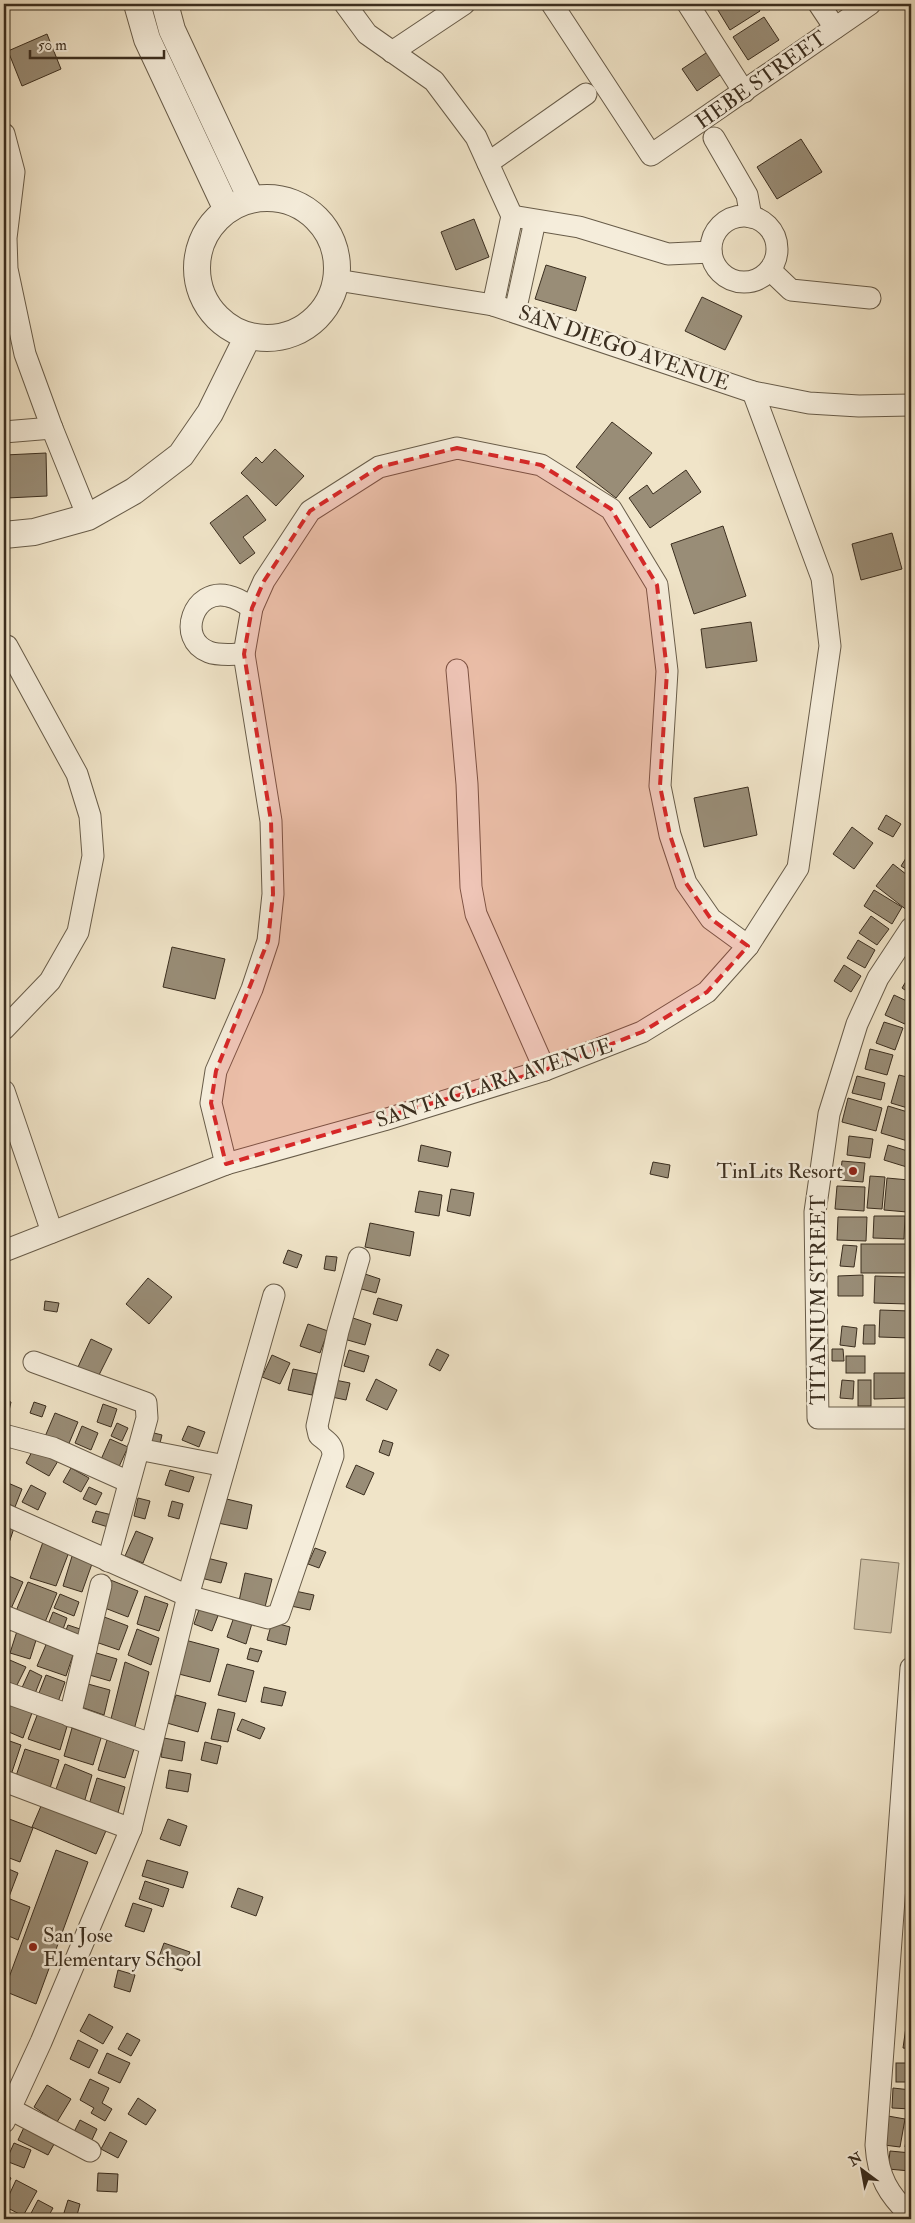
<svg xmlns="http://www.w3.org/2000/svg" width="915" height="2223" font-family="'IM FELL Double Pica',serif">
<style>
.green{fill:#d1c5ab;stroke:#867a65}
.building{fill:#998d77;stroke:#3b2e1f}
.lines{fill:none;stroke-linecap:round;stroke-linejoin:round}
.minor-casing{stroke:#685c49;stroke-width:23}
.tertiary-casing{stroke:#685c49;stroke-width:28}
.minor{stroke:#f5eddb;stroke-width:21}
.tertiary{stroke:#f5eddb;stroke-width:26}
.marked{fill:#d62828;fill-opacity:0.2;stroke:#d62828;stroke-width:4;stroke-dasharray:10 6;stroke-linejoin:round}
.poi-dot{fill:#8f2418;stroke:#f5eddb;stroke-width:2}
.labels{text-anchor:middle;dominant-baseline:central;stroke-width:5;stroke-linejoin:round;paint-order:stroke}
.street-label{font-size:21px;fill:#3b2e1f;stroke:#f5eddb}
.poi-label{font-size:21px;fill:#3b2e1f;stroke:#f5eddb;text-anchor:end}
</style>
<rect width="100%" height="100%" fill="#f0e4c8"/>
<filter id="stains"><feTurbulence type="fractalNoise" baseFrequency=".004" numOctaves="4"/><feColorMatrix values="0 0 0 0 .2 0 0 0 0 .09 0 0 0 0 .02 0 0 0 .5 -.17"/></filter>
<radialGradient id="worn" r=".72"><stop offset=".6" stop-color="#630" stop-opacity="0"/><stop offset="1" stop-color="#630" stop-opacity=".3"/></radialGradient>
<path class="green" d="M861 1559 899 1563 891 1633 854 1629Z"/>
<g class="building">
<path d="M721 4H756L760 11 730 30 716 7Z"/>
<path d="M764 17 779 40 748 60 733 37Z"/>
<path d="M47 34 61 69 22 86 8 51Z"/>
<path d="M709 51 723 73 697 91 682 69Z"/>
<path d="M801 139 822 172 777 199 757 167Z"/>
<path d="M474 219 489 257 456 270 441 232Z"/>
<path d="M546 265 586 277 576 311 535 299Z"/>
<path d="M702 297 742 316 725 350 685 331Z"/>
<path d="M7 356 9 397H4V357Z"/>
<path d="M612 422 652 453 616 498 576 467Z"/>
<path d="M275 449 304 476 276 506 241 473 256 457 262 463Z"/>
<path d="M46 453 47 496 7 498 5 455Z"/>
<path d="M686 470 701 492 650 528 629 498 647 485 653 494Z"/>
<path d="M911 484V504L908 485Z"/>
<path d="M247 495 266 520 243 537 255 553 240 564 210 523Z"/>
<path d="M723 526 746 596 694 614 671 544Z"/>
<path d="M892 533 902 569 861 580 852 544Z"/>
<path d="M751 622 757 661 706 668 701 629Z"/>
<path d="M748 787 757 835 704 847 694 798Z"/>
<path d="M886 815 901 824 893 837 878 829Z"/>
<path d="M852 827 873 843 854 869 833 854Z"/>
<path d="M911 850V872L901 866Z"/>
<path d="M893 864 911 878V907L908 911 876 886Z"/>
<path d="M874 890 902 907 892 924 864 906Z"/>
<path d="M871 916 889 929 877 945 859 933Z"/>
<path d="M858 940 875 950 865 968 847 958Z"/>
<path d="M172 947 225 959 215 999 163 987Z"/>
<path d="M844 965 861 976 851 992 834 981Z"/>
<path d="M911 973V994L902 988Z"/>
<path d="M894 995 911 1003V1016L907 1025 885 1015Z"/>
<path d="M884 1022 903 1028 895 1050 876 1043Z"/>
<path d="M870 1049 893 1055 887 1075 865 1069Z"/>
<path d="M899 1075 911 1078V1109L891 1103Z"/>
<path d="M857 1076 885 1083 881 1100 852 1093Z"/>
<path d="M848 1098 882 1108 876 1131 842 1122Z"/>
<path d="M888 1106 911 1113V1142L881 1133Z"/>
<path d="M849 1136 873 1139 870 1158 847 1155Z"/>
<path d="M421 1145 451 1152 448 1167 418 1161Z"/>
<path d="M888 1145 911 1152 910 1168 884 1160Z"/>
<path d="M842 1161 865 1163 863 1182 840 1180Z"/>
<path d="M653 1162 670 1165 668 1178 650 1174Z"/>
<path d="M870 1176 885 1177 882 1209 867 1208Z"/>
<path d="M887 1178 909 1180 907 1212 884 1210Z"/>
<path d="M837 1186 865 1187 864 1211 835 1209Z"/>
<path d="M451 1189 474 1193 470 1216 447 1211Z"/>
<path d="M419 1191 442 1195 439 1216 415 1212Z"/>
<path d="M874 1216H905L904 1239 873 1238Z"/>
<path d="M838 1217H867L866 1241 837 1240Z"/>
<path d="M370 1223 414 1232 410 1256 365 1247Z"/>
<rect x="861" y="1244" width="49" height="29"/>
<path d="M843 1245 857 1246 854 1267 840 1266Z"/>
<path d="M288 1250 302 1255 297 1268 283 1263Z"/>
<path d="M326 1256 337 1257 335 1271 324 1269Z"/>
<path d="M362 1273 380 1279 376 1293 358 1288Z"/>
<path d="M863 1275V1296H838V1276Z"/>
<path d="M875 1276 908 1277V1304L874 1303Z"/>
<path d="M148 1278 172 1297 149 1324 126 1304Z"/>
<path d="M378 1298 402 1305 397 1321 373 1314Z"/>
<path d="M45 1301 59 1303 57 1312 44 1310Z"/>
<path d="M880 1310 910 1311V1338L879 1337Z"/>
<path d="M350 1317 371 1324 365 1345 344 1339Z"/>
<path d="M308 1324 328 1331 320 1353 300 1346Z"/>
<path d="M864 1325H875V1344H863Z"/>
<path d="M842 1326 857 1328 855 1347 840 1345Z"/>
<path d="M91 1339 112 1349 98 1377 78 1367Z"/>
<path d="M437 1349 449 1355 440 1371 429 1365Z"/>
<path d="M832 1349H843L844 1361H832Z"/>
<path d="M349 1350 369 1356 364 1372 344 1366Z"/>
<path d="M272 1355 290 1363 280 1384 262 1377Z"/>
<rect x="846" y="1356" width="19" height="17"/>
<path d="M293 1369 317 1374 312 1395 288 1390Z"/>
<path d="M874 1373H909V1398L874 1399Z"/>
<path d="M330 1379 350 1383 346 1400 327 1396Z"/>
<path d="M376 1379 397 1390 387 1410 366 1400Z"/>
<path d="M842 1380 854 1381 853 1399 840 1398Z"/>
<rect x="858" y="1380" width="13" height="26"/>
<path d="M4 1400 11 1402 9 1411 4 1410Z"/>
<path d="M34 1402 46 1406 42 1417 30 1413Z"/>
<path d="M103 1404 117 1409 111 1427 97 1422Z"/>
<path d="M55 1413 78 1422 67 1448 44 1439Z"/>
<path d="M117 1423 128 1428 122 1441 111 1436Z"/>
<path d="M82 1426 98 1433 91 1450 75 1443Z"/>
<path d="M188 1426 205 1432 199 1447 182 1440Z"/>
<path d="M146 1431 162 1435 159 1447 143 1444Z"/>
<path d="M110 1439 128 1447 117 1471 99 1464Z"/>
<path d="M383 1440 393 1443 389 1456 379 1452Z"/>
<path d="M34 1448 58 1461 49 1476 26 1463Z"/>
<path d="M356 1465 374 1473 364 1495 346 1487Z"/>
<path d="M71 1468 89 1478 81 1492 63 1482Z"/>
<path d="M170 1470 194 1477 189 1492 165 1485Z"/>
<path d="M8 1483 22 1489 15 1507 4 1502V1494Z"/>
<path d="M31 1485 46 1493 38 1510 22 1502Z"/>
<path d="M89 1487 102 1493 96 1505 83 1499Z"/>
<path d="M218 1497 252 1505 247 1529 213 1522Z"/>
<path d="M138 1498 150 1501 145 1519 134 1516Z"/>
<path d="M172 1501 183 1504 179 1519 168 1516Z"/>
<path d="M96 1511 112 1515 108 1527 92 1522Z"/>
<path d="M4 1521 15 1525 4 1558Z"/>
<path d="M136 1531 153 1538 143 1563 125 1556Z"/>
<path d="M43 1542 69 1552 56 1586 30 1578Z"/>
<path d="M315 1548 326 1552 319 1568 308 1564Z"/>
<path d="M73 1553 93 1561 82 1592 63 1586Z"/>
<path d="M207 1558 227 1563 221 1583 201 1578Z"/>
<path d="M245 1573 272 1579 265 1607 239 1601Z"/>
<path d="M4 1574 23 1582 10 1611 4 1609Z"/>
<path d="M108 1579 138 1591 128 1617 97 1605Z"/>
<path d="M28 1582 57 1593 43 1627 14 1616Z"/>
<path d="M295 1591 314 1595 310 1610 291 1606Z"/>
<path d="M60 1594 79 1602 74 1616 54 1608Z"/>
<path d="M145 1596 168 1604 159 1631 137 1624Z"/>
<path d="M202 1601 221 1608 212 1631 194 1624Z"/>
<path d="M53 1612 67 1618 62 1632 47 1627Z"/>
<path d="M235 1614 253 1620 246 1644 227 1637Z"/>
<path d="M99 1615 128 1626 119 1650 90 1640Z"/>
<path d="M4 1622 12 1625 4 1648Z"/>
<path d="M272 1622 290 1627 286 1645 267 1640Z"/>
<path d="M68 1625 83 1630 82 1641 64 1635Z"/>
<path d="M18 1628 38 1634 30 1659 10 1653Z"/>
<path d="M137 1629 159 1638 151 1665 128 1655Z"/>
<path d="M48 1640 75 1649 66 1676 37 1666Z"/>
<path d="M185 1640 219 1649 210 1682 175 1673Z"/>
<path d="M250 1648 262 1651 258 1662 247 1659Z"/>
<path d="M93 1652 117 1659 110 1681 86 1674Z"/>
<path d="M5 1658 26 1667 15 1689 4 1684Z"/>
<path d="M125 1662 149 1672 134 1730 110 1723Z"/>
<path d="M227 1664 254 1671 246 1702 218 1695Z"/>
<path d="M30 1670 42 1676 34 1696 20 1692Z"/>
<path d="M46 1675 65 1682 57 1705 37 1698Z"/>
<path d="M88 1684 110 1690 104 1715 81 1707Z"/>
<path d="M264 1687 286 1692 282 1706 261 1702Z"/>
<path d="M176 1695 206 1703 198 1732 167 1723Z"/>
<path d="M4 1702 33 1710 23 1738 4 1730Z"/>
<path d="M218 1709 235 1713 228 1742 211 1739Z"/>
<path d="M38 1713 68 1723 60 1750 28 1739Z"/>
<path d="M242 1719 265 1728 260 1739 237 1730Z"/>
<path d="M72 1728 101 1738 93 1765 64 1756Z"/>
<path d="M164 1738 185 1742 182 1761 161 1757Z"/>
<path d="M4 1739 21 1745 11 1775 4 1772Z"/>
<path d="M107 1740 134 1749 125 1778 98 1770Z"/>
<path d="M205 1742 221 1746 217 1764 201 1760Z"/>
<path d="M25 1749 59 1760 50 1788 16 1776Z"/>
<path d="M65 1764 92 1775 84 1803 55 1792Z"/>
<path d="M169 1770 191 1774 188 1792 166 1788Z"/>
<path d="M97 1778 125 1787 117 1816 88 1808Z"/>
<path d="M44 1799 108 1826 96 1854 32 1827Z"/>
<path d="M4 1817 33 1828 20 1862 4 1856Z"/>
<path d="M168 1819 187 1826 180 1846 160 1839Z"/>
<path d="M56 1850 88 1862 36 2004 4 1991Z"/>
<path d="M147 1860 188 1872 183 1888 142 1876Z"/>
<path d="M4 1867 18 1873 4 1910Z"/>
<path d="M145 1881 169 1889 163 1907 139 1899Z"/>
<path d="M238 1888 263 1897 256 1916 231 1907Z"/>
<path d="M10 1899 30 1907 18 1940 4 1934V1915Z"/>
<path d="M133 1903 152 1909 144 1932 125 1926Z"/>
<path d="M164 1943 190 1952 182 1971 157 1962Z"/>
<path d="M118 1970 135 1975 130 1992 114 1987Z"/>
<path d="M89 2014 113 2027 103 2044 80 2031Z"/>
<path d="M906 2027 911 2028V2049L903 2048Z"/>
<path d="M127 2033 140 2040 131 2056 118 2049Z"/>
<path d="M78 2040 98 2050 89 2068 70 2059Z"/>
<path d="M107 2053 130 2063 120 2083 98 2073Z"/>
<rect x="896" y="2063" width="15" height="19"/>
<path d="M90 2079 109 2088 102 2103 112 2109 105 2121 91 2113 94 2108 80 2100Z"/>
<path d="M47 2085 71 2099 57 2122 34 2107Z"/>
<path d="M893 2088 911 2090V2109L892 2108Z"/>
<path d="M138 2098 156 2110 146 2125 128 2114Z"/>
<path d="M888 2116 905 2119 900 2147 884 2145Z"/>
<path d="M909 2119 911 2120V2147H905Z"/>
<path d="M80 2120 97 2129 90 2144 72 2136Z"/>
<path d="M27 2121 58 2137 48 2155 18 2140Z"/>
<path d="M110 2132 127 2141 118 2158 101 2149Z"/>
<path d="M14 2143 31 2150 24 2168 6 2161Z"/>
<path d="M890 2151 911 2153 910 2171 888 2169Z"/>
<path d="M98 2173 118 2174 117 2192 97 2191Z"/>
<path d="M4 2174 11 2178 4 2192Z"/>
<path d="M16 2180 37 2191 23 2216 4 2206Z"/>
<path d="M38 2200 53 2208 47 2219H28Z"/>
<path d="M68 2200 80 2204 76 2219 63 2216Z"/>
</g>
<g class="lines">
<defs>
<g id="minor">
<path d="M345 4 367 34 434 81 476 137 512 216"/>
<path d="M552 4 651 155 870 4"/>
<path d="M688 4 744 92"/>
<path d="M819 4 835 28"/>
<path d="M392 52 464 4"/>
<path d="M4 134 14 172 6 238 7 269 25 354 52 428 88 517"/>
<path d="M714 138 747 195 751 217"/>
<path d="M488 163 586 94"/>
<path d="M512 216 579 227 668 254 711 252"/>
<circle cx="744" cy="249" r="33"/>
<path d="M770 270 791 290 870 298"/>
<path d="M337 280 493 305 753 392 809 403 859 406 911 405"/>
<path d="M493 305 512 216"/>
<path d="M515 312 535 221"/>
<path d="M4 432 52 428"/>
<path d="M244 654C233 654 219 656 209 652 175 639 194 587 228 596 237 598 245 603 252 608"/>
<path d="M457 670 467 784 471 887 476 914 545 1070"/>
<path d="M911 928 878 978 857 1024 829 1114 815 1212 818 1418H911"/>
<path d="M4 1029 50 981 78 932 93 856 90 816 77 774 7 646"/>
<path d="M4 1091 52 1232"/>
<path d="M226 1164 211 1103 216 1071 252 989 268 941 273 894 271 821 244 654 252 608 264 581 310 511 379 467 457 448 541 465 611 509 657 585 667 671 660 786 670 835 686 883 711 919 748 946"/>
<path d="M4 1251 226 1164 384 1120 545 1070 642 1032 707 992 748 946 798 868 830 646 822 578 753 392"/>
<path d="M34 1362 146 1403 147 1418 108 1561"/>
<path d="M4 1435 53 1448 129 1482"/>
<path d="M138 1449 225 1466"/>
<path d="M4 1514 188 1596 268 1618 279 1614 333 1456C333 1444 327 1442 319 1435L317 1426 338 1331 359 1258"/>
<path d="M4 1616 86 1649"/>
<path d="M911 1668 876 2145C878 2177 888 2194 911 2216"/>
<path d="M4 1692 151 1744"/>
<path d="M70 1716 101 1585"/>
<path d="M4 1781 131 1829"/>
<path d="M10 2109 90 2151"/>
<path d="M4 2122 41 2042 131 1829 188 1596 274 1295"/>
</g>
<g id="tertiary">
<path d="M137 4 147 39 227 210"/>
<path d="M165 4 172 30 251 199"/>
<circle cx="267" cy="268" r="70"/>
<path d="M4 535 34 532 88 517 134 491 181 455 210 413 248 336"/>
</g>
</defs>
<use href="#minor" class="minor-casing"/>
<use href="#tertiary" class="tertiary-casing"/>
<use href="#minor" class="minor"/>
<use href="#tertiary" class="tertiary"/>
</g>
<path class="marked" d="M457 448 541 465 611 509 657 585 667 671 660 786 670 835 686 883 711 919 748 946 707 992 642 1032 545 1070 226 1164 211 1103 216 1071 268 941 273 894 271 821 244 654 252 608 264 581 310 511 379 467Z"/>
<g class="poi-dot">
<circle cx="853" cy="1171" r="5"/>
<circle cx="33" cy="1947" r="5"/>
</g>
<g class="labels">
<g class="street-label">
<text transform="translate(761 80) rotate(-35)">HEBE STREET</text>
<text transform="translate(624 348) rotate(19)">SAN DIEGO AVENUE</text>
<text transform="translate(494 1083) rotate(-18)">SANTA CLARA AVENUE</text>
<text transform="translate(818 1300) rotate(-90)">TITANIUM STREET</text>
</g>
<g class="poi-label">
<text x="843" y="1171">TinLits Resort</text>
<text x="43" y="1935" text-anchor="start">San Jose<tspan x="43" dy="24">Elementary School</tspan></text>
</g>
</g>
<rect width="915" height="2223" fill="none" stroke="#f0e4c8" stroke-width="20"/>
<rect x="5" y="5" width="905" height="2213" fill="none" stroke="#3b2e1f" stroke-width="2.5"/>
<rect x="10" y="10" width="895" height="2203" fill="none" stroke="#3b2e1f"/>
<g transform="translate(862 2170) rotate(328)" stroke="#f5eddb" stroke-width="4" paint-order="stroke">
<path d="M0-4L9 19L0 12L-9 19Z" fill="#3b2e1f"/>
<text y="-8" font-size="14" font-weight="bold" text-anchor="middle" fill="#3b2e1f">N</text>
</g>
<path d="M30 50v8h134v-8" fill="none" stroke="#3b2e1f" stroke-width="2.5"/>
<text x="38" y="50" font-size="15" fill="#3b2e1f" stroke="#f5eddb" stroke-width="4" paint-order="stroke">50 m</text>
<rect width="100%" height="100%" filter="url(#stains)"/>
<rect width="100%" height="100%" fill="url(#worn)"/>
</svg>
